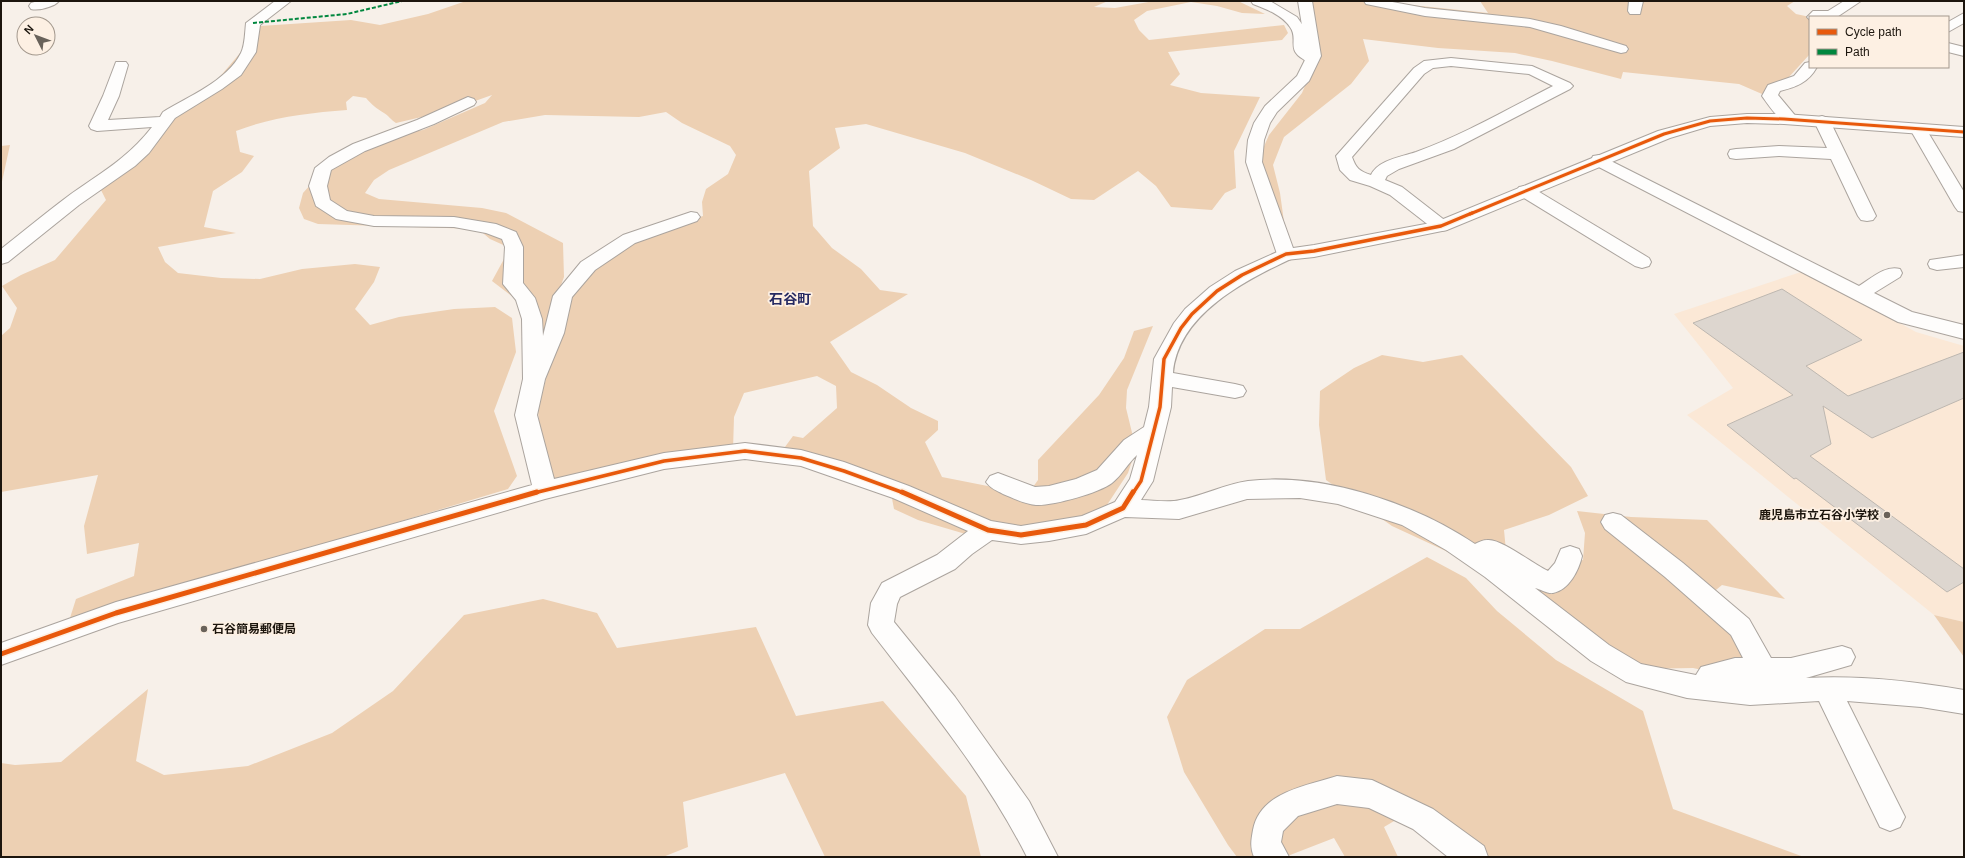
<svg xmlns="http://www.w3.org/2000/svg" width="1965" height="858" font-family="Helvetica,'Noto Sans JP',sans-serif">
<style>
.built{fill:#fbe8d6}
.forest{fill:#edd0b3}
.building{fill:#ddd6cf;stroke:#bdb7b0}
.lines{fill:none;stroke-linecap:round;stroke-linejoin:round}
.street-casing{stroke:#aba49e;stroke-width:2}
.secondary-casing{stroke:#aba49e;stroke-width:2}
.street{fill:#fefdfc;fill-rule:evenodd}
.secondary{fill:#fefdfc;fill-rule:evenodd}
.quiet{stroke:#00873e;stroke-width:2;stroke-dasharray:4 2;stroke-linecap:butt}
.cycleway-far2-casing{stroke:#fdf0e3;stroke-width:5}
.cycleway-far1-casing{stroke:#fdf0e3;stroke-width:6}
.cycleway-casing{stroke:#fdf0e3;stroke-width:8}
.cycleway-far2{stroke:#e8590c;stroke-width:3}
.cycleway-far1{stroke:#e8590c;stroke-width:3.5}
.cycleway{stroke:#e8590c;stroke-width:5}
.poi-dot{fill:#69625a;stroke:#fdf0e3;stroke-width:1.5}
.labels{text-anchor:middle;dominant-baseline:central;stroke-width:3.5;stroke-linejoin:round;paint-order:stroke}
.poi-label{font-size:12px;font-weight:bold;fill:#1c150d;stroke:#fdf0e3;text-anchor:end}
.quarter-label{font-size:14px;font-weight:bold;fill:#252962;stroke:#fdf0e3}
</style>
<rect width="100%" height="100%" fill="#f7f0e9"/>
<path class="built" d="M1804 271 1916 332 1964 346V622L1934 615 1687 415 1733 388 1674 314Z"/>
<g class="forest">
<path d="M466 1H1108L1094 7 1115 8 1154 1H1238L1265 14 1242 13 1217 6 1191 2 1147 11 1134 20 1139 30 1149 40 1284 25 1288 33 1282 40 1168 52 1180 74 1170 85 1201 93 1260 97 1234 151 1236 188 1225 193 1212 210 1171 207 1156 186 1138 171 1094 200 1071 199 1031 180 965 153 866 124 835 128 840 148 809 171 813 226 832 248 861 269 880 290 908 294 830 342 851 372 877 385 911 408 938 421V430L925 442 942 477 1028 494 1038 480V460L1099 395 1124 358 1134 331 1153 326 1127 390 1126 408 1136 449 1128 473 1105 508 1070 530 979 538 918 520 894 509 890 488 782 451 793 436 803 438 837 408 836 386 817 376 744 393 734 417 733 450 550 480 540 442 538 409 568 295 586 273 634 240 703 216 702 202 706 189 728 174 736 155 730 146 682 123 666 112 639 117 545 115 503 122 389 170 374 180 365 193 379 199 482 208 506 213 563 243 564 277 536 353 517 300 492 281 510 248 490 239 478 229 318 224 304 219 299 208 303 193 319 175 393 135 423 130 485 103 492 95 447 111 396 123C391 120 388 115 384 113 376 108 372 105 366 98L353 96 346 102 347 110C308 113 272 117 236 131L240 152 254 156 242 172 213 191 204 227 236 233 158 247 165 262 178 273 221 278 260 279 302 269 355 264 380 267 374 282 355 309 370 325 399 317 454 309 495 307 512 318 516 352 494 411 517 476 508 489 69 621 76 599 134 576 139 543 87 554 84 526 98 475 1 492V336L10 328 17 308 2 286 21 275 55 260 106 200 100 188 190 99 218 79 252 39 260 26 351 20 380 25 428 14Z"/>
<path d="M1310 1H1373L1488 13 1480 1H1795L1787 6 1796 14 1810 17V54L1778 89 1762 94 1739 84 1623 72 1621 79 1552 61 1515 53 1438 48 1363 39 1369 61 1351 84 1284 137 1273 165 1280 193 1285 229 1258 160 1269 135 1302 93 1317 57Z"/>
<path d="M10 145 1 186V146Z"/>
<path d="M1382 355 1423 362 1462 355 1571 467 1588 496 1549 515 1504 530 1506 551 1537 572 1583 560 1585 533 1577 511 1631 517 1707 520 1785 599 1722 585 1705 599 1772 664 1759 682 1693 668 1638 669 1598 661 1552 631 1512 593 1476 565 1392 526 1326 480 1319 425 1320 391 1354 368Z"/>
<path d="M1427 557 1466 578 1497 611 1556 660 1643 711 1673 809 1804 857H1463L1406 814 1384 827 1398 857H1345L1334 838 1285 857H1237L1228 845 1184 772 1167 717 1187 680 1265 629H1300Z"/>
<path d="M543 599 597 613 617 648 756 627 796 716 883 701 966 796 981 857H825L785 773 683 802 688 847 663 857H1V763L15 765 61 762 148 689 136 761 164 775 248 766 332 733 393 691 464 615Z"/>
<path d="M1934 615 1964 622V657Z"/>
</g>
<path class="building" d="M1782 289 1862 340 1806 366 1848 396 1964 352V398L1872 438 1823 406 1831 444 1810 456 1964 569V582L1947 592 1796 478 1794 479 1727 425 1793 395 1693 323Z"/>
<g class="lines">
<defs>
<g id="street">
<path d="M38 1H59C54 7 38 11 31 9L29 6 31 3Z"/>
<path d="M275 1H291L260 25 256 52 241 75 222 89 175 118 149 153 135 166 79 205 8 262 1 264V249C23 232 44 214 67 197 100 173 126 160 152 127L97 131 91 129 89 126 103 96 116 62H126L128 65 119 96 108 120 160 117 163 112C189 96 227 81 241 53 245 45 245 32 246 23Z"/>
<path d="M1251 1H1270L1297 17 1306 30 1308 50 1319 59 1317 62C1311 64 1308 63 1303 59 1286 49 1299 39 1290 27 1282 15 1266 9 1253 4Z"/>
<path d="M1364 1H1387L1425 8 1530 19 1561 26 1626 46 1628 49 1626 52 1621 53 1530 27 1425 16 1366 4Z"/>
<path d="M1629 1H1643L1640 14H1630L1628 11Z"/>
<path d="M1844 1H1861L1837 17H1810V20L1807 17 1813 11H1828Z"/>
<path d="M1964 13V23L1948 32V22Z"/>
<path d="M1948 43 1964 47V56L1948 52Z"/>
<path d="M1451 58 1532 66 1570 83 1573 86 1570 89 1454 149 1399 169 1387 176 1385 180 1402 187 1447 222 1450 226 1447 230 1441 231 1435 230 1390 195 1370 186 1350 180 1340 170 1336 156 1414 68 1424 61ZM1451 66 1529 74 1553 86C1508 109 1463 135 1416 152 1401 157 1378 160 1371 175 1359 171 1356 168 1352 157L1424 74 1433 68Z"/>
<path d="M1810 62V67H1817C1808 83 1796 87 1780 91L1778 95 1798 119 1796 122C1781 126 1770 107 1762 96L1768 85 1794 76 1805 63Z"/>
<path d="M468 97 474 99 476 102 474 105 434 124 365 151 331 170 327 186 330 200 347 211 374 216 454 217 496 224 516 232 523 247V283L535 298 542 319 543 336 553 296 581 262 623 235 691 212 697 213 700 217 697 221 635 243 595 270 572 297 564 333 545 379 537 415 554 479 664 453 745 443 801 450 844 462 909 486 991 521 1021 526 1082 516 1115 502 1130 479 1137 455C1128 463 1122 475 1112 483 1099 493 1052 506 1036 505 1025 504 1013 498 1003 494 996 490 991 489 986 482L990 476 998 473 1035 487 1049 486 1076 479 1097 470 1124 440 1144 427 1149 407 1154 359 1174 323 1185 309 1210 287 1235 271 1286 248 1293 250 1295 254 1293 258C1246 280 1178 314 1173 373L1235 384 1243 386 1246 391 1243 396 1235 398 1172 387 1171 407 1153 481 1141 500C1153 500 1168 503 1180 500 1203 496 1225 484 1248 481 1322 472 1414 503 1475 544 1479 542 1483 540 1487 540 1501 538 1534 565 1548 571L1555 563 1561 549 1570 546 1579 549 1582 556C1579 570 1569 590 1553 593 1548 594 1540 589 1535 588L1609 645 1641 664 1696 675 1701 667 1735 658H1743L1731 635 1665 577 1605 529 1601 522 1605 515 1613 513 1621 515 1683 563 1749 619 1771 658H1791L1842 646 1851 649 1855 657 1851 665 1806 678C1859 675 1912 681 1964 690V714L1921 707 1847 701 1905 817 1900 827 1890 831 1880 827 1819 701 1750 705 1687 698 1626 682 1591 661 1485 577 1446 550 1402 525 1338 504 1300 498 1247 499 1179 519 1125 517 1086 534 1049 541 1021 544 992 540 972 554 955 569 900 597 897 604 894 622 955 697 1029 801 1058 857H1027C986 776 927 704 872 633L868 625 871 603 882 583 937 555 968 531 893 498 801 466 745 459 664 469 545 499 118 623 1 665V643L116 602 532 485 515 415 523 379 522 319 516 300 503 284 505 247 502 239 486 233 454 227 374 226 336 219 316 206 309 186 315 168 329 157 353 144 417 120Z"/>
<path d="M1822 116 1828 118 1830 121 1876 216 1873 220 1867 221 1861 220 1858 216 1831 159 1779 156 1736 159 1730 158 1728 154 1730 150 1736 149 1779 146 1827 148 1814 121 1816 118Z"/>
<path d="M1918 124 1924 126 1926 129 1964 192V212L1958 211 1955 207 1910 129 1912 126Z"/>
<path d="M1599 155 1859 286C1872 278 1885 265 1900 269L1902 273 1900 277 1874 293 1912 312 1964 325V339L1898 322 1593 164 1591 160 1593 156Z"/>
<path d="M1525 186 1531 187 1649 258 1651 262 1649 266 1642 268 1635 266 1519 195 1516 191 1519 187Z"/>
<path d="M1964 255V267L1937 270 1930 268 1928 264 1930 260Z"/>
<path d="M1337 776 1372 780 1433 809 1484 846 1488 857H1448L1413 829 1369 808 1337 804 1298 816 1283 831 1281 842 1289 857H1254C1250 847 1251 841 1253 830 1260 792 1306 786 1337 776Z"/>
</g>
<path id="secondary" d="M1298 1H1312L1321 56 1309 81 1277 112 1270 123 1264 140 1262 162 1293 248 1314 245 1436 222 1658 131 1710 117 1747 114H1784L1964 127V137L1784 124 1747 123 1710 126 1670 138 1447 230 1314 257 1286 260 1279 258 1277 254 1246 162 1248 140 1254 123 1265 106 1297 76 1307 56Z"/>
</defs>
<use href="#street" class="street-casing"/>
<use href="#secondary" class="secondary-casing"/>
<use href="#street" class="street"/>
<use href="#secondary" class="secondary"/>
<path class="quiet" d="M253 23 347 14 402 1"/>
<defs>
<path id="cycleway-far2" d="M1470 214 1664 134 1710 121 1747 118 1784 119 1964 132"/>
<g id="cycleway-far1">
<path d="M534 493 664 461 745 451 801 458 844 471 904 493"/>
<path d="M1133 493 1141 481 1160 407 1164 359 1181 328 1192 314 1217 291 1242 275 1286 254 1314 251 1441 226 1472 213"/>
</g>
<g id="cycleway">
<path d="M902 492 988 530 1021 535 1086 525 1123 508 1133 492"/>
<path d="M1 654 116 613 537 492"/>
</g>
</defs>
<use href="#cycleway-far2" class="cycleway-far2-casing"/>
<use href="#cycleway-far1" class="cycleway-far1-casing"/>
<use href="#cycleway" class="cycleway-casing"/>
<use href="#cycleway-far2" class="cycleway-far2"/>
<use href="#cycleway-far1" class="cycleway-far1"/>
<use href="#cycleway" class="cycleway"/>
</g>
<g class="poi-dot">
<circle cx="1887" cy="515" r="4"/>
<circle cx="204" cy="629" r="4"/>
</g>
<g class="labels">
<g class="poi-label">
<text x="1879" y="515">鹿児島市立石谷小学校</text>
<text x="212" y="629" text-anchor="start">石谷簡易郵便局</text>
</g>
<g class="quarter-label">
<text x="790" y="299">石谷町</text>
</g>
</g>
<rect width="1965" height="858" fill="none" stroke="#1c150d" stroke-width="4"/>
<rect x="1809" y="16" width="140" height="52" fill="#fdf0e3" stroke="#a3988d"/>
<rect x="1817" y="29" width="20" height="6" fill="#e8590c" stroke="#a3988d"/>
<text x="1845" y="36" font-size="12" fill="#1c150d">Cycle path</text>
<rect x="1817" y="49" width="20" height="6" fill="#00873e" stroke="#a3988d"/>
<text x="1845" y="56" font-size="12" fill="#1c150d">Path</text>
<g transform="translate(36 36) rotate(312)"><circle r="19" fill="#fdf0e3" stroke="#a3988d"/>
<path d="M0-3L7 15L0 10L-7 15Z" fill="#69625a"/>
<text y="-6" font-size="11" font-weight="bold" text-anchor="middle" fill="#1c150d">N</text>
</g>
</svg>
